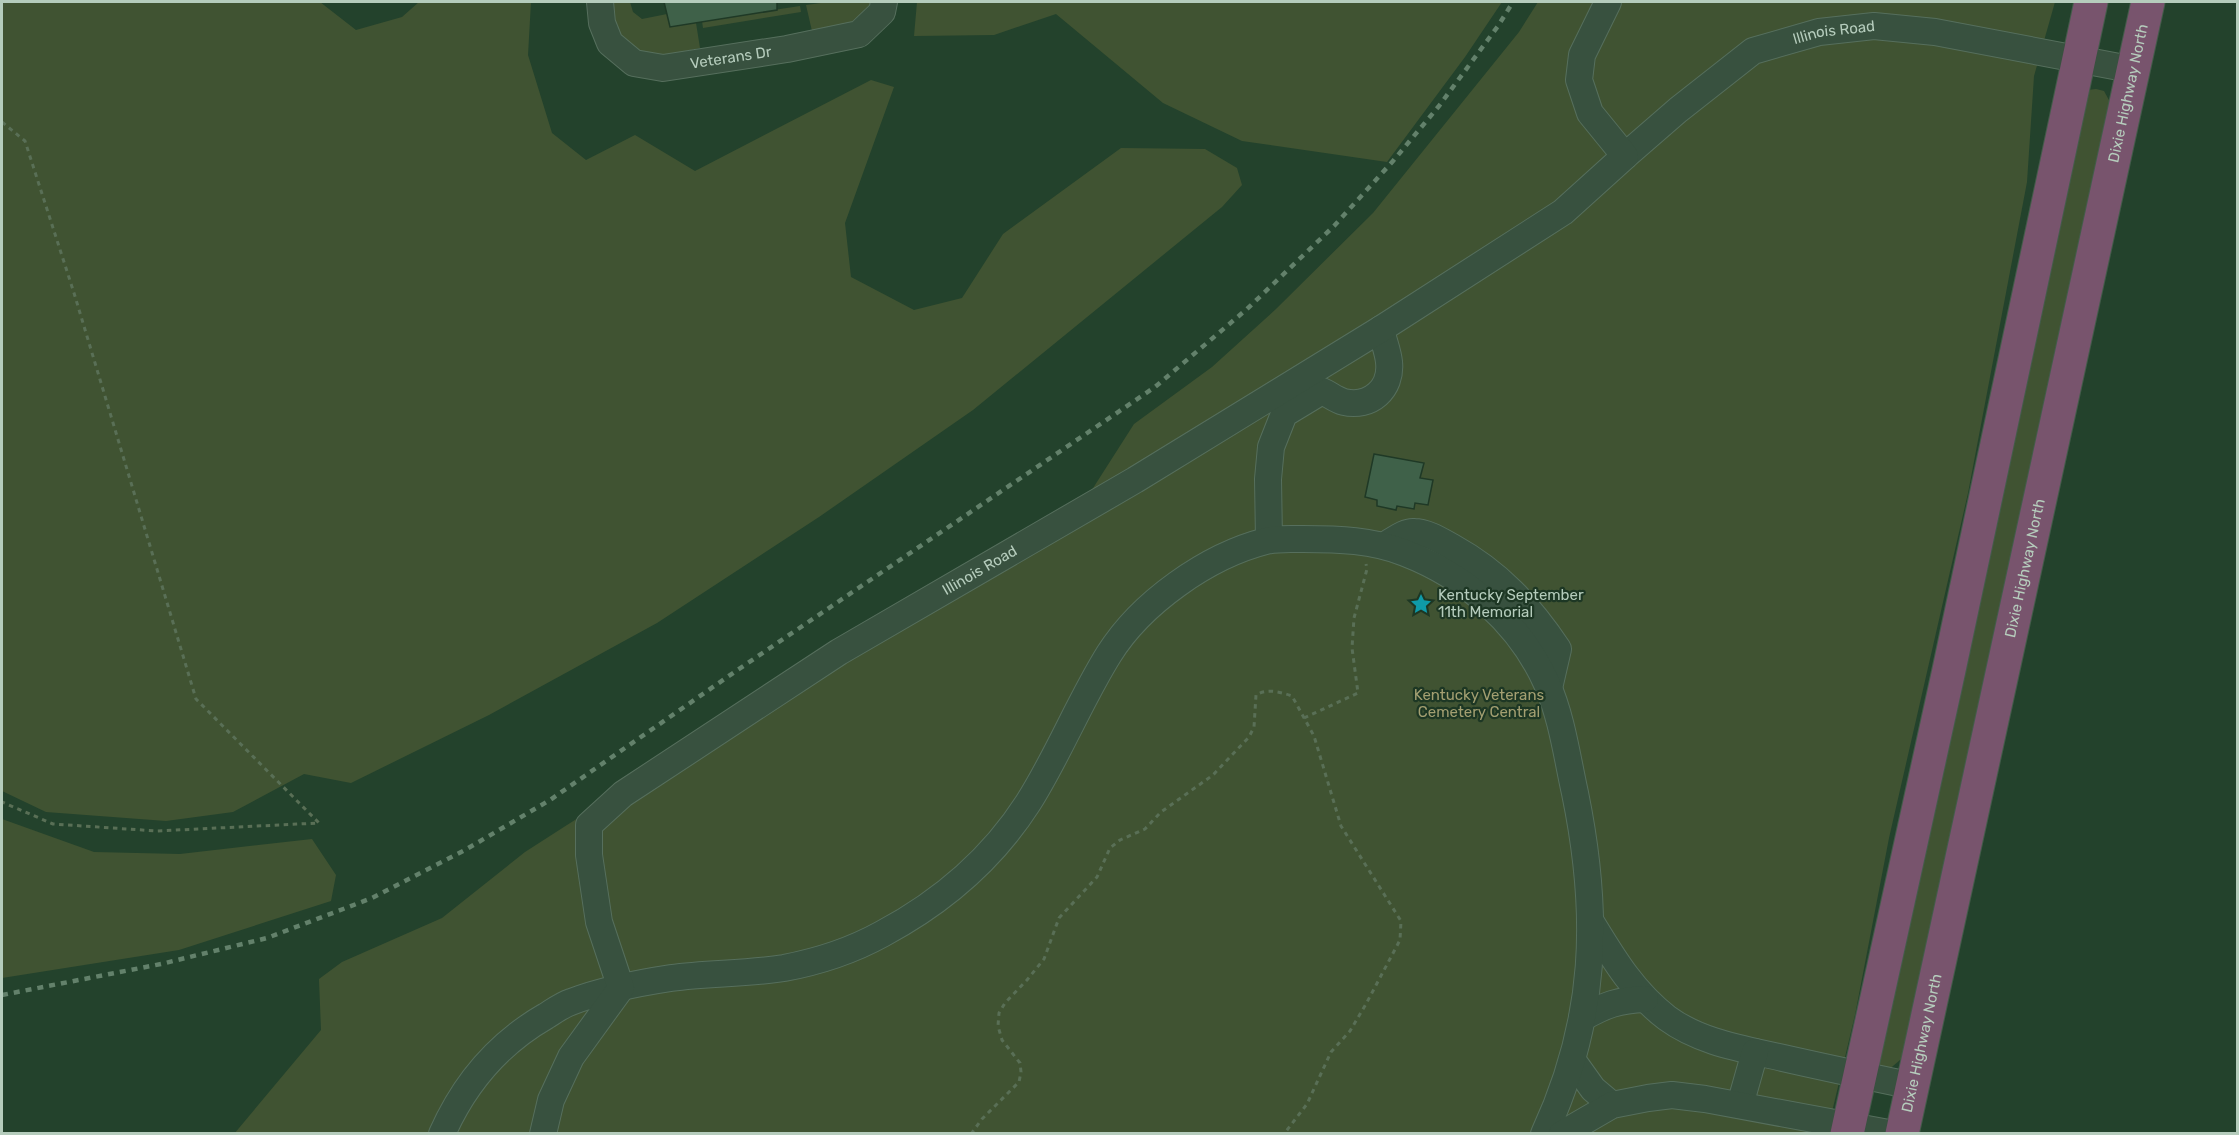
<svg xmlns="http://www.w3.org/2000/svg" width="2239" height="1135" font-family="Rubik,sans-serif">
<style>
.green{fill:#405332}
.building{fill:#3f6149;stroke:#1f3926;stroke-width:1.5}
.lines{fill:none;stroke-linecap:round;stroke-linejoin:round}
.minor-casing{stroke:#566f5d;stroke-width:28}
.highway-casing{stroke:#435c4a;stroke-width:35}
.path{stroke:#596f56;stroke-width:3;stroke-dasharray:4.5 4.5;stroke-linecap:butt}
.minor{stroke:#38513f;stroke-width:26}
.highway{stroke:#78546d;stroke-width:33}
.rail{stroke:#63816b;stroke-width:4.5;stroke-dasharray:6 6;stroke-linecap:butt}
.labels{text-anchor:middle;dominant-baseline:central;stroke-width:4.5;stroke-linejoin:round;paint-order:stroke}
.street-label{font-size:15px;fill:#b5ccbc;stroke:#1d3724}
.poi-label{font-size:15px;fill:#b5ccbc;stroke:#1d3724;text-anchor:start}
.park-label{font-size:15px;fill:#a39f71;stroke:#1d3724}
</style>
<rect width="100%" height="100%" fill="#23422c"/>
<g class="green">
<path d="M2 2H320L356 30 402 17 419 2H531L528 55 552 133 586 160 635 135 695 171 871 80 894 87 845 223 851 277 914 310 962 298 1003 234 1121 148 1205 149 1237 168 1242 185 1222 207 973 410 819 517 657 623 489 715 351 783 304 774 233 812 166 821 46 812 2 791Z"/>
<path d="M609 2H630L633 12 642 19 667 14 696 23 700 48 664 56 637 52 616 31Z"/>
<path d="M828 2H874L856 21 849 25 812 31 806 5Z"/>
<path d="M917 2H1502L1465 57 1387 162 1242 141 1163 103 1056 14 994 35 914 36Z"/>
<path d="M1538 2H2055L2034 76 2027 182 1968 493 1889 838 1855 1015 1827 1133 234 1134 321 1030 319 979 342 962 442 918 525 852 567 825 1088 496 1134 424 1212 367 1276 309 1373 213 1519 32Z"/>
<path d="M800 6 801 12 703 28 702 21Z"/>
<path d="M2096 89 2104 91 2110 102 1907 1054 1886 1072 1880 1073 1878 1065 2088 90Z"/>
<path d="M2 819 94 852 180 854 312 839 336 875 331 901 179 950 2 978Z"/>
</g>
<g class="building">
<path d="M664 2H777V10L670 27Z"/>
<path d="M1374 454 1424 463 1420 478 1433 480 1428 505 1415 503 1414 509 1397 506 1396 510 1377 506V500L1365 497Z"/>
</g>
<g class="lines">
<defs>
<g id="minor">
<path id="s1" d="M600 2 602 23 610 43 634 63 663 68 787 49 859 34 882 12 884 2"/>
<path id="s2" d="M1625 156 1678 110 1753 51 1819 32 1874 26 1935 32 2135 70"/>
<path d="M1269 540 1268 479 1271 447 1284 414 1322 391C1329 394 1336 400 1344 402 1370 408 1392 389 1389 362 1388 351 1383 340 1381 329"/>
<path d="M1385 545C1393 541 1405 531 1414 532 1427 532 1441 541 1452 547 1499 573 1529 606 1558 649L1549 688"/>
<path d="M1591 922C1613 958 1633 992 1667 1018 1701 1043 1744 1049 1783 1058 1827 1068 1870 1077 1913 1086"/>
<path d="M1582 1018C1605 1005 1618 1000 1645 999"/>
<path d="M1573 1061 1593 1089 1612 1105"/>
<path d="M1740 1105 1755 1052"/>
<path d="M442 1134C464 1084 499 1043 546 1016 554 1011 562 1005 571 1002 602 990 638 983 671 978 709 973 747 974 784 968 816 962 853 950 882 934 940 903 992 859 1028 803 1058 756 1079 702 1109 654 1141 603 1207 556 1266 541 1278 538 1291 539 1303 539 1338 539 1373 540 1405 553 1467 577 1520 623 1547 684 1562 718 1567 757 1575 793 1600 915 1597 1020 1544 1134"/>
<path id="s3" d="M543 1134 551 1100 571 1057 621 988 599 922 589 855V825L623 794 839 652 1135 480 1381 329 1563 212 1625 156 1590 113 1579 80 1582 55 1608 2"/>
<path d="M1562 1134 1612 1105 1648 1098 1672 1095 1705 1099 1894 1134"/>
</g>
<g id="highway">
<path d="M1847 1134 1949 670 2091 2"/>
<path id="s4" d="M1902 1134 2148 2"/>
</g>
</defs>
<use href="#minor" class="minor-casing"/>
<use href="#highway" class="highway-casing"/>
<g class="path">
<path d="M2 122 25 141 74 293 196 699 319 823 157 831 53 824 2 802"/>
<path d="M1304 718 1358 693 1352 648 1354 618 1367 569 1366 564"/>
<path d="M971 1134 982 1119 1019 1082 1021 1072 1020 1063 1002 1040 998 1026 999 1013 1005 1003 1027 980 1044 959 1059 918 1097 877 1110 848 1120 840 1145 829 1161 812 1213 775 1249 737 1254 727 1256 695C1267 688 1280 692 1292 696L1314 736 1341 826 1401 921 1400 940 1366 1004 1350 1031 1331 1052 1307 1104 1284 1134"/>
</g>
<use href="#minor" class="minor"/>
<use href="#highway" class="highway"/>
<path class="rail" d="M2 995 161 964 267 938 372 898 465 850 550 800 736 671 1155 387 1247 309 1334 226 1393 161 1439 106 1498 26 1513 2"/>
</g>
<defs>
<symbol id="sight-bare" viewBox="-9 -9 18 18"><path d="M0-6L1.8-2.2L6-1.7L2.9 1.2L3.7 5.4L0 3.3L-3.7 5.4L-2.9 1.2L-6-1.7L-1.8-2.2Z" fill="#0f9aa8" stroke="#1d3724" stroke-width="2.5" paint-order="stroke"/></symbol>
</defs>
<g fill-rule="evenodd">
<use href="#sight-bare" x="1406" y="589" width="30" height="30"/>
</g>
<g class="labels">
<g class="street-label">
<text stroke="none"><textPath href="#s2" startOffset="249">lllinois Road</textPath></text>
<text stroke="none"><textPath href="#s1" startOffset="172">Veterans Dr</textPath></text>
<text stroke="none"><textPath href="#s4" startOffset="1065">Dixie Highway North</textPath></text>
<text stroke="none"><textPath href="#s4" startOffset="579">Dixie Highway North</textPath></text>
<text stroke="none"><textPath href="#s3" startOffset="802">Illinois Road</textPath></text>
<text stroke="none"><textPath href="#s4" startOffset="93">Dixie Highway North</textPath></text>
</g>
<g class="poi-label">
<text x="1438" y="595">Kentucky September<tspan x="1438" dy="17">11th Memorial</tspan></text>
</g>
<g class="park-label">
<text x="1479" y="695">Kentucky Veterans<tspan x="1479" dy="17">Cemetery Central</tspan></text>
</g>
</g>
<rect width="2239" height="1135" fill="none" stroke="#b5ccbc" stroke-width="6"/>
</svg>
